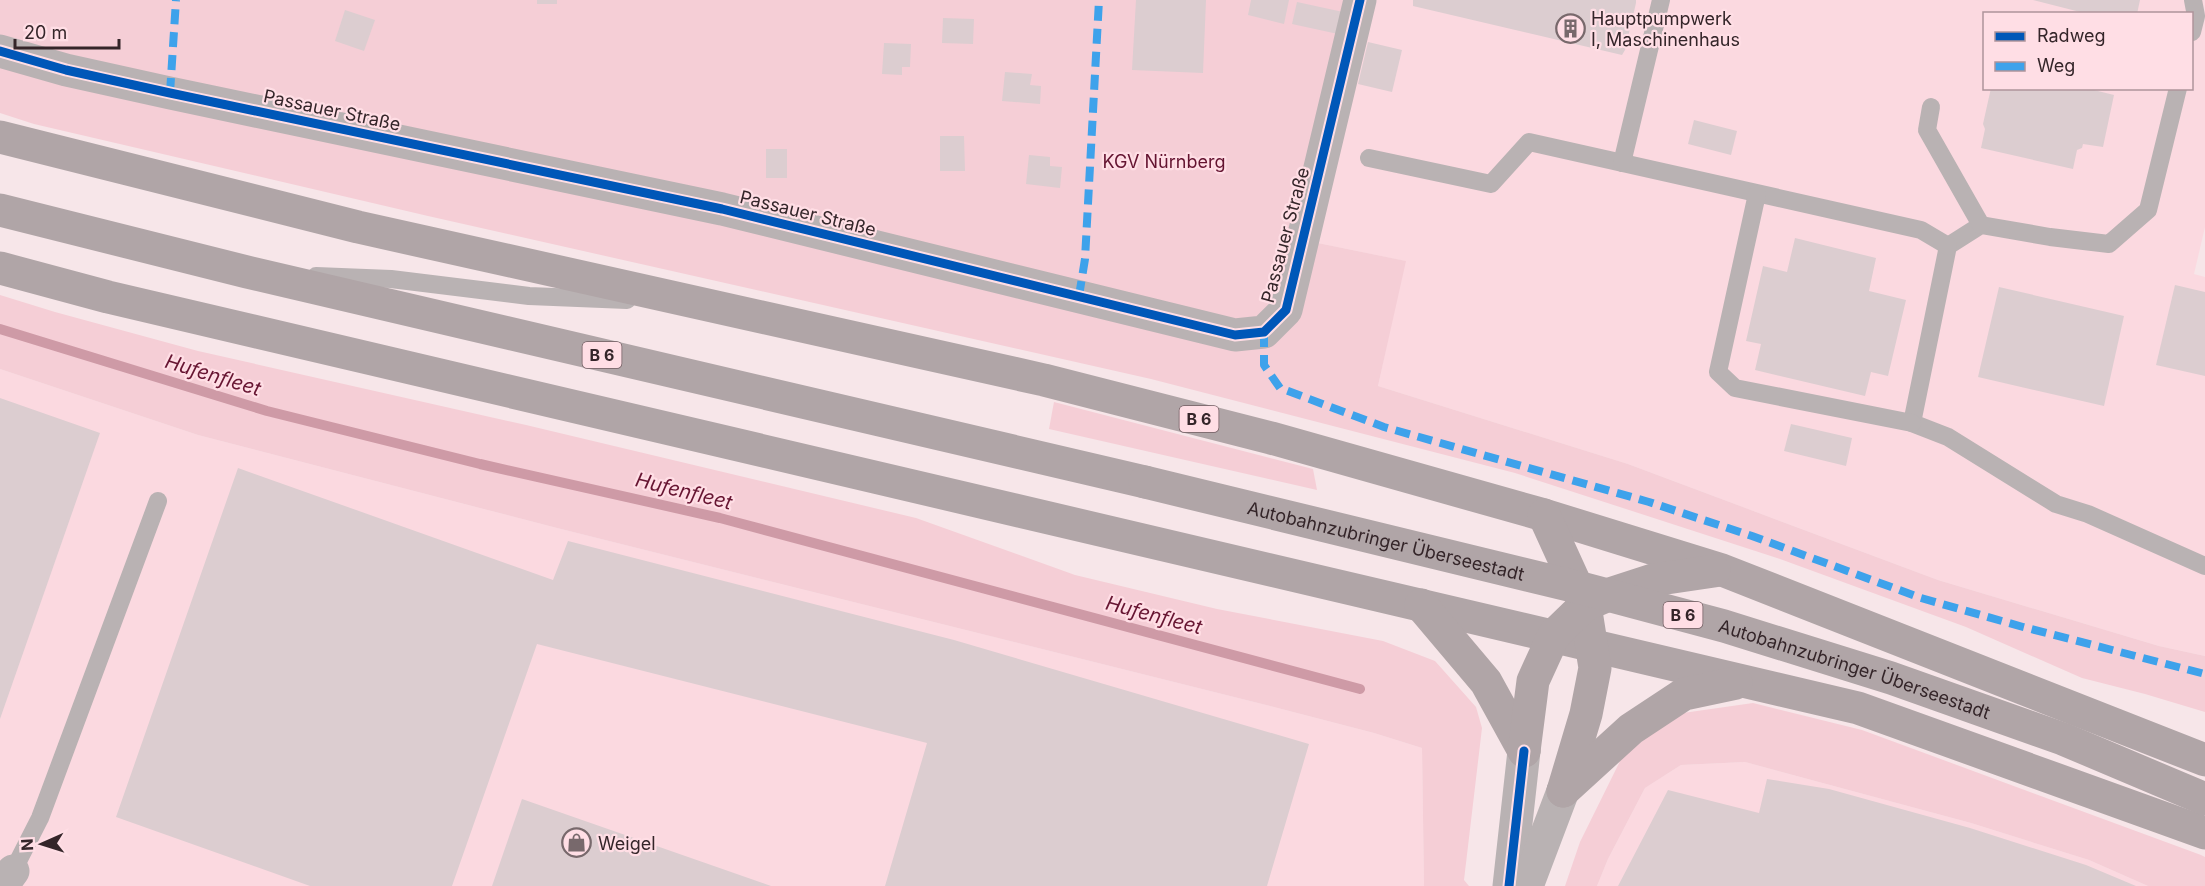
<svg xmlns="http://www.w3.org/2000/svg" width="2205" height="886" font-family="Inter,sans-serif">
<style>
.built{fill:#fbd9e0;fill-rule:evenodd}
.green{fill:#f5ced6}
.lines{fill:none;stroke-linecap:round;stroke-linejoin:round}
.stream{stroke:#ce9aa6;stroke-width:10}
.building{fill:#dccdd0}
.lane{stroke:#b9b2b3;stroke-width:18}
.street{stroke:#b9b2b3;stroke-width:33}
.highway{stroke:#b0a5a7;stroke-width:33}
.highway-bridge{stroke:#b0a5a7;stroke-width:33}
.quiet{stroke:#3ea2eb;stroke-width:8;stroke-dasharray:15 8;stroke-linecap:butt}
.cycleway-casing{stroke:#ffdee5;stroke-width:13}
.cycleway{stroke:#0057b8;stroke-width:9}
.labels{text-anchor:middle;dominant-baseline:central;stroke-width:4.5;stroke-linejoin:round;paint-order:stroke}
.shield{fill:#ffdee5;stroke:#715c61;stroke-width:1.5}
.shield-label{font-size:16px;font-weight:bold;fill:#342529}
.poi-label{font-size:18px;fill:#342529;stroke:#ffdee5;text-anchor:start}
.street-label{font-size:18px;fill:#342529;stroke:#ffdee5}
.park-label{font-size:18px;fill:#641330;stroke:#ffdee5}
.water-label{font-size:20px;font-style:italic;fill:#671532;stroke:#ffdee5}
</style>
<rect width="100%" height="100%" fill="#f7e6e9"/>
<g class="built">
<path d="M1361 0H2205V227L2194 274 2205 277V656L2159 646 1938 580 1628 464 1378 386 1405 261 1313 242ZM1984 14H2192V88H1984Z"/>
<path d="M0 369 198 435 557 528 1258 703 1374 733 1422 748 1424 886H0Z"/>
<path d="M1745 762 1971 823 2089 860 2148 886H1597L1608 859 1645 788 1681 765Z"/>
</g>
<g class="green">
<path d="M0 0H1361L1313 242 1406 261 1378 386 1628 464 1938 580 2159 646 2205 656V712L2145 694 2082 678 1966 627 1777 558 1515 473 1151 379 428 216 34 124 0 113Z"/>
<path d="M0 295 55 312 198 351 526 425 916 518 1075 575 1217 609 1383 641 1435 661 1476 707 1482 728 1464 880 1469 886H1424L1422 748 1374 733 1258 703 557 528 198 435 0 369Z"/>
<path d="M1054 402 1313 469 1317 490 1049 429Z"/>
<path d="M1753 703 1862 730 2201 855 2205 857V886H2148L2089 860 1971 823 1745 762 1681 765 1645 788 1608 859 1597 886H1565L1580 842 1625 751 1683 713Z"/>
</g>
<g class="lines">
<path class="stream" d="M0 329 267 411 480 464 720 518 1360 689"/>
</g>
<g class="building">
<rect x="537" y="0" width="20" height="4"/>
<path d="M1136 0H1206L1203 73 1132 70Z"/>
<path d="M1251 0H1289L1284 24 1248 15Z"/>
<path d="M1413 0H1636V3L1625 50 1622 55 1413 6Z"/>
<path d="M2033 0H2140L2137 14H2088Z"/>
<path d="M1297 2 1343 12 1338 34 1292 24Z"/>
<path d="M345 10 375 20 364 51 335 41Z"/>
<path d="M943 18 974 19 973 44 942 43Z"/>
<path d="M1368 42 1402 50 1392 92 1358 84Z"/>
<path d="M884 43 911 44 910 67H902V75L882 74Z"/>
<path d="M1005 72 1032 74 1030 85 1041 86 1040 104 1002 101Z"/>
<path d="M1991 88H2095L2094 90 2114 95 2103 147 2083 144 2082 148 2077 150 2073 169 1981 148 1985 129 1983 124Z"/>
<path d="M1694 120 1737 131 1731 155 1688 144Z"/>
<path d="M940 136H964L965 171H940Z"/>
<rect x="766" y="149" width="21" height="29"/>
<path d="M1029 155 1050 157V166L1062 167 1060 188 1026 184Z"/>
<path d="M1795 238 1876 258 1869 291 1906 300 1888 376 1871 372 1865 396 1755 370 1761 344 1746 341 1763 266 1787 272Z"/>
<path d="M2175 285 2205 292V376L2156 365Z"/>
<path d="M1999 287 2124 316 2104 406 1978 377Z"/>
<path d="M0 398 100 433 0 719Z"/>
<path d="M1791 424 1852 438 1846 466 1784 451Z"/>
<path d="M238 468 553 580 568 541 954 640 1309 744 1267 886H885L927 743 537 644 452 886H310L116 817Z"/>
<path d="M1767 779 1829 789 1970 828 2086 865 2136 886H1618L1668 790 1759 813Z"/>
<path d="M522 799 771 886H492Z"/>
</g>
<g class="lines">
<g class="lane">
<path d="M2192 32 2196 16 2193 0"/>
<path d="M2178 88 2148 210 2109 244 2050 237 1981 225 1948 246 1912 423 1948 437 2056 504 2088 514 2205 566"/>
<path d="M1931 107 1927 130 1981 225"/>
<path d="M1369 158 1491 184 1529 142 1921 230 1948 246"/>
<path d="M1622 163 1661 0"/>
<path d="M1757 194 1718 372 1735 388 1912 423"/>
<path d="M316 276 391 279 529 296 627 300"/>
<path d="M13 871 40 818 158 501"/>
</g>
<g class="street">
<path d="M0 51 66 70 170 93 722 209 1235 335 1264 332 1286 310 1360 0"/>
<path d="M2 886 13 871"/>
<path d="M1509 886 1524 751"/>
<path d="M1527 886 1563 791"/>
</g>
<g class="highway">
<path d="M0 137 358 227 1044 380 1271 438 1544 515 1722 570 2205 760"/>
<path d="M0 210 247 272 1145 482"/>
<path d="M0 268 108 297 1858 708 2205 833"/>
<path d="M1544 515 1585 605 1595 668 1586 714 1563 791"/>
<path d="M1421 605 1486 682 1524 751"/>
<path d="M1524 751 1533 681 1554 635 1585 605 1613 593 1653 580 1714 571"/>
<path d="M1563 791 1631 729 1684 694 1736 683"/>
</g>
<path class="highway-bridge" id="s1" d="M1145 482 1585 589 1724 626 1891 678 2063 739 2205 799"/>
<g class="quiet">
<path d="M170 93 176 0"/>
<path d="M1079 296 1085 259 1099 0"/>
<path d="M1264 332V365L1280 388 1384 427 1649 502 1752 536 1921 598 2023 627 2205 674"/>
</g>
<defs>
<g id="cycleway">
<path d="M0 51 66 70 170 93 722 209 1235 335 1264 332 1286 310 1360 0"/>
<path d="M1509 886 1524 751"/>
</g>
</defs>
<use href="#cycleway" class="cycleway-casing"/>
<use href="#cycleway" class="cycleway"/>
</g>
<defs>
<symbol id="building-ring" viewBox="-11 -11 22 22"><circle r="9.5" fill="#ffdee5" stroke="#78696c" stroke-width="1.5"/><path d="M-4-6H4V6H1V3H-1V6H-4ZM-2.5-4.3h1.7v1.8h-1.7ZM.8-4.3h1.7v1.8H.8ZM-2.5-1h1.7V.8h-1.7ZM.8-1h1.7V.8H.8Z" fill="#78696c"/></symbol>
<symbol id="shop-ring" viewBox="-11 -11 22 22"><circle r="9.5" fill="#ffdee5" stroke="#78696c" stroke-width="1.5"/><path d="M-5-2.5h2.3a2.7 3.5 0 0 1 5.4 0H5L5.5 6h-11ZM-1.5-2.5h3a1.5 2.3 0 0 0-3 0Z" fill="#78696c"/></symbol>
</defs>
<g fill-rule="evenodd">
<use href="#building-ring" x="1554" y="12" width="33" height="33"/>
<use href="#shop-ring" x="560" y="826" width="33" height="33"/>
</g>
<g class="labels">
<g class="shield">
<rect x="582.5" y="342" width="39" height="26" rx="4.5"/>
<rect x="1179.5" y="406" width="39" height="26" rx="4.5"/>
<rect x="1663.5" y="602" width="39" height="26" rx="4.5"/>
</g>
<g class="shield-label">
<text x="602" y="355">B 6</text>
<text x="1199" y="419">B 6</text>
<text x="1683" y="615">B 6</text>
</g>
<g class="poi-label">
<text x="1591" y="18">Hauptpumpwerk<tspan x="1591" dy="21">I, Maschinenhaus</tspan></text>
<text x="598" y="843">Weigel</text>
</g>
<g class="street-label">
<text transform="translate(332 110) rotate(12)">Passauer Straße</text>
<text transform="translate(808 213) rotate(14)">Passauer Straße</text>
<text transform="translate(1285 235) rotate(-75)">Passauer Straße</text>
<text stroke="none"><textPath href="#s1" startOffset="248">Autobahnzubringer Überseestadt</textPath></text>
<text stroke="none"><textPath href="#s1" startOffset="734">Autobahnzubringer Überseestadt</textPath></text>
</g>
<g class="park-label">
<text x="1164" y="161">KGV Nürnberg</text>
</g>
<g class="water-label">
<text transform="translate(213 375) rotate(17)">Hufenfleet</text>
<text transform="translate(684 491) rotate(14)">Hufenfleet</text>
<text transform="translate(1154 615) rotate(15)">Hufenfleet</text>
</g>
</g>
<rect x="1983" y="12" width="210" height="78" fill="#ffdee5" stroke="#ae949a" stroke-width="1.5"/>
<rect x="1995" y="32" width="30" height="9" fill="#0057b8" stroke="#ae949a" stroke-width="1.5"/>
<text x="2037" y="42" font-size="18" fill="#342529">Radweg</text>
<rect x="1995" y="62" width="30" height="9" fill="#3ea2eb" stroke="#ae949a" stroke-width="1.5"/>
<text x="2037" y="72" font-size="18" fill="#342529">Weg</text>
<g transform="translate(42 844) rotate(267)" stroke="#ffdee5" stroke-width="4.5" paint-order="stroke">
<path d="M0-4.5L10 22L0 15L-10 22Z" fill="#342529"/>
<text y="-9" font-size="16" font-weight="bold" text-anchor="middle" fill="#342529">N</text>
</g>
<path d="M15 39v9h104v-9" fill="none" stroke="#342529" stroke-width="3"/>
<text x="24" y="39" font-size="18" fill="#342529" stroke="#ffdee5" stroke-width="4.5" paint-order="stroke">20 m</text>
</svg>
